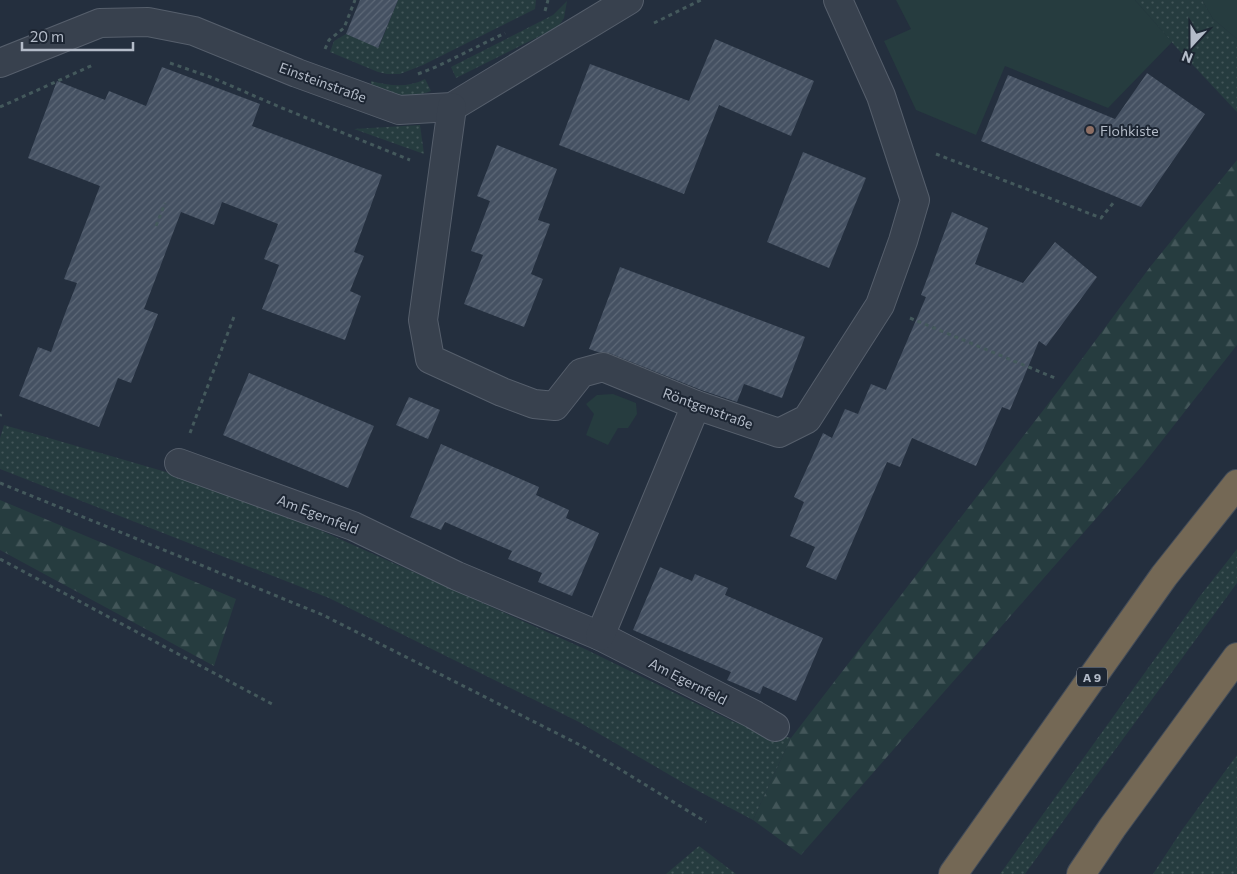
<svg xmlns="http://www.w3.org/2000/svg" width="1237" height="874" font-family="Commissioner,sans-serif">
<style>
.grass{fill:url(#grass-dots)}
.forest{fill:url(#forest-firs)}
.green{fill:#263c3f}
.building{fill:url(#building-hatch)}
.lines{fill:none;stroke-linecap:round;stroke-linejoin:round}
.minor-casing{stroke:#565f6c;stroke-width:30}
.motorway-casing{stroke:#434c59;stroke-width:30}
.path{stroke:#44595c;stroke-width:3;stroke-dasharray:4 4;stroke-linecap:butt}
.minor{stroke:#38414e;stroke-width:28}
.motorway{stroke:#746855;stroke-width:28}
.education-dot{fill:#8d6e63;stroke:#1d2633;stroke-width:2}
.labels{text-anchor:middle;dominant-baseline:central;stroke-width:4;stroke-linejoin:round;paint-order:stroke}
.shield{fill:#1d2633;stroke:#878f9c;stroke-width:1}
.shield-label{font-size:12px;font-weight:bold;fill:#b4bcc9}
.street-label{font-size:14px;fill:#b4bcc9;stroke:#1d2633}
.poi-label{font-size:14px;fill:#b4bcc9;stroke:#1d2633;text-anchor:start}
</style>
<defs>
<pattern id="grass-dots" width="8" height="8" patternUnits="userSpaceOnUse" patternTransform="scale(1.25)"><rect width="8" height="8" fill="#263c3f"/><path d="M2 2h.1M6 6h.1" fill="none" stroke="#435659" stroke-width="1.8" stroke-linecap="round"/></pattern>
<pattern id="forest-firs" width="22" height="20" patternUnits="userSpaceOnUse" patternTransform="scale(1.25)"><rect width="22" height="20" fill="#263c3f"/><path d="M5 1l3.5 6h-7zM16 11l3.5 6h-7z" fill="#435659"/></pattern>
<pattern id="building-hatch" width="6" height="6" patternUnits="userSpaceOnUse" patternTransform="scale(1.25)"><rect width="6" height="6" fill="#455162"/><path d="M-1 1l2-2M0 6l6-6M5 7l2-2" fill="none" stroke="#5d6877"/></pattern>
</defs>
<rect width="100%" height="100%" fill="#242f3e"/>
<g class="grass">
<path d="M398 0H536L535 9 423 65 400 74H387L378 72 330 52 334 41 346 34 379 47Z"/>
<path d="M1135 0H1202L1213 19 1237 39V112L1176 47Z"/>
<path d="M567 1 564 18 558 27 456 78 451 67 553 15Z"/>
<path d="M425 79 431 91C407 100 395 96 371 92V81C390 86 408 88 425 79Z"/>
<path d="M420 125 424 154 354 129Z"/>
<path d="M4 425 235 492 585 649 734 722 791 738 753 820 687 785 579 722 329 598 0 469V438Z"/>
<path d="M1237 549V583L1074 806 1025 874H1000L1200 596Z"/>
<path d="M1237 755V874H1153L1182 830Z"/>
<path d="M699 846 736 874H666Z"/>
</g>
<g class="forest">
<path d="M1237 160V345L1142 466 801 855 753 820 791 738 1058 391 1150 267Z"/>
<path d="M0 500 236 599 214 666 0 550Z"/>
</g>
<g class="green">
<path d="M896 0H1135L1172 42 1108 108 1005 66 976 135 916 110 884 41 911 29Z"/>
<path d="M1202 0H1237V39L1213 19Z"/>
<path d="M613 394 636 403 637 414 628 428H618L608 445 586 435 594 414 586 404 597 395Z"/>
</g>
<g class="building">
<path d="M360 0H398L378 48 346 34Z"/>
<path d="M715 39 814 81 791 136 719 105 684 194 559 145 590 64 689 101Z"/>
<path d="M162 67 260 104 252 126 382 175 354 252 364 256 350 291 361 296 345 340 262 309 279 265 264 259 278 224 222 202 214 225 181 212 144 309 158 314 144 350 131 383 118 378 99 427 19 396 38 347 51 352 66 311 77 283 64 279 100 186 28 158 57 81 105 100 109 91 146 106Z"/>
<path d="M1147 73 1205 114 1141 207 981 141 1008 75 1115 119Z"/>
<path d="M497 145 557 169 538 220 550 224 531 274 543 279 524 327 464 304 483 255 471 251 490 201 477 196Z"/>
<path d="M803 152 866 178 829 268 767 242Z"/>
<path d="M952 212 988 228 975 264 1023 283 1055 242 1097 277 1046 346 1039 341 1010 410 1002 407 976 466 912 438 900 467 887 462 836 580 806 567 815 547 790 536 804 502 794 497 823 433 832 438 845 409 858 414 871 384 886 390 926 297 921 295Z"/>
<path d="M620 267 805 337 782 398 744 384 737 402 701 390 609 353 598 352 589 349Z"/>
<path d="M249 373 374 426 348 488 223 435Z"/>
<path d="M409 397 440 410 428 439 396 425Z"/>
<path d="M441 444 539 487 536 495 569 510 566 518 599 533 572 596 538 582 542 573 508 559 512 551 445 522 441 530 410 517Z"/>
<path d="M660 567 692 581 695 574 728 588 725 595 823 638 796 701 763 686 760 694 727 680 731 672 633 630Z"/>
</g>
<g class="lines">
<defs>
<g id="minor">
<path d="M0 63 100 23 148 22 194 31 297 73 399 110 452 107 629 0"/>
<path d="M452 107 423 320 430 359 502 392 534 404 555 406 581 373 603 367 696 405 779 433 807 419 880 305 903 241 915 200 881 96 838 0"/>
<path d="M179 463 353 526 457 576 600 636 753 714 775 727"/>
<path d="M600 636 696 405"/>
</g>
<g id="motorway">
<path d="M953 874 1164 576 1237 484"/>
<path d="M1081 874 1112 828 1237 657"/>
</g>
</defs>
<use href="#minor" class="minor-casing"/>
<use href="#motorway" class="motorway-casing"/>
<g class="path">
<path d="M545 11 548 0"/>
<path d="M654 23 701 0"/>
<path d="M325 49 329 40 344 28 355 0"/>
<path d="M170 63 213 78 282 108 410 160"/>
<path d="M418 74 438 66 505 33"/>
<path d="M0 107 93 65"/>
<path d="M936 154 1101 218 1114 202"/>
<path d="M156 226 165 203"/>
<path d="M910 318 1055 378"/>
<path d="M0 416 1 414"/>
<path d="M190 433 235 314"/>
<path d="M0 483 323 615 582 746 706 822"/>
<path d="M0 559 272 704"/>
</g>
<use href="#minor" class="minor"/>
<use href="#motorway" class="motorway"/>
</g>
<circle class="education-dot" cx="1090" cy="130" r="5"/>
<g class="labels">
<rect class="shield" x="1077" y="667.5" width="30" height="19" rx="4"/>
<g class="shield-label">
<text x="1092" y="677">A 9</text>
</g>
<g class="street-label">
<text transform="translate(323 82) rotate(20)">Einsteinstraße</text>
<text transform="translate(708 408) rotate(20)">Röntgenstraße</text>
<text transform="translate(318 514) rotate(21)">Am Egernfeld</text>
<text transform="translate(688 681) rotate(27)">Am Egernfeld</text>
</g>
<g class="poi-label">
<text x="1100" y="130">Flohkiste</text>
</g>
</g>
<g transform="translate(1192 45) rotate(201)" stroke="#1d2633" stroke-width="4" paint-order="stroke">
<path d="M0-4L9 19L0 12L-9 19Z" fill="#b4bcc9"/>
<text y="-8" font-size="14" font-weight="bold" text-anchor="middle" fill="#b4bcc9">N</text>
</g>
<path d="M22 42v8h111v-8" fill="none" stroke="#b4bcc9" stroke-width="2.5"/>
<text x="30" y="42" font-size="15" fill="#b4bcc9" stroke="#1d2633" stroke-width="4" paint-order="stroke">20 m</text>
</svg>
